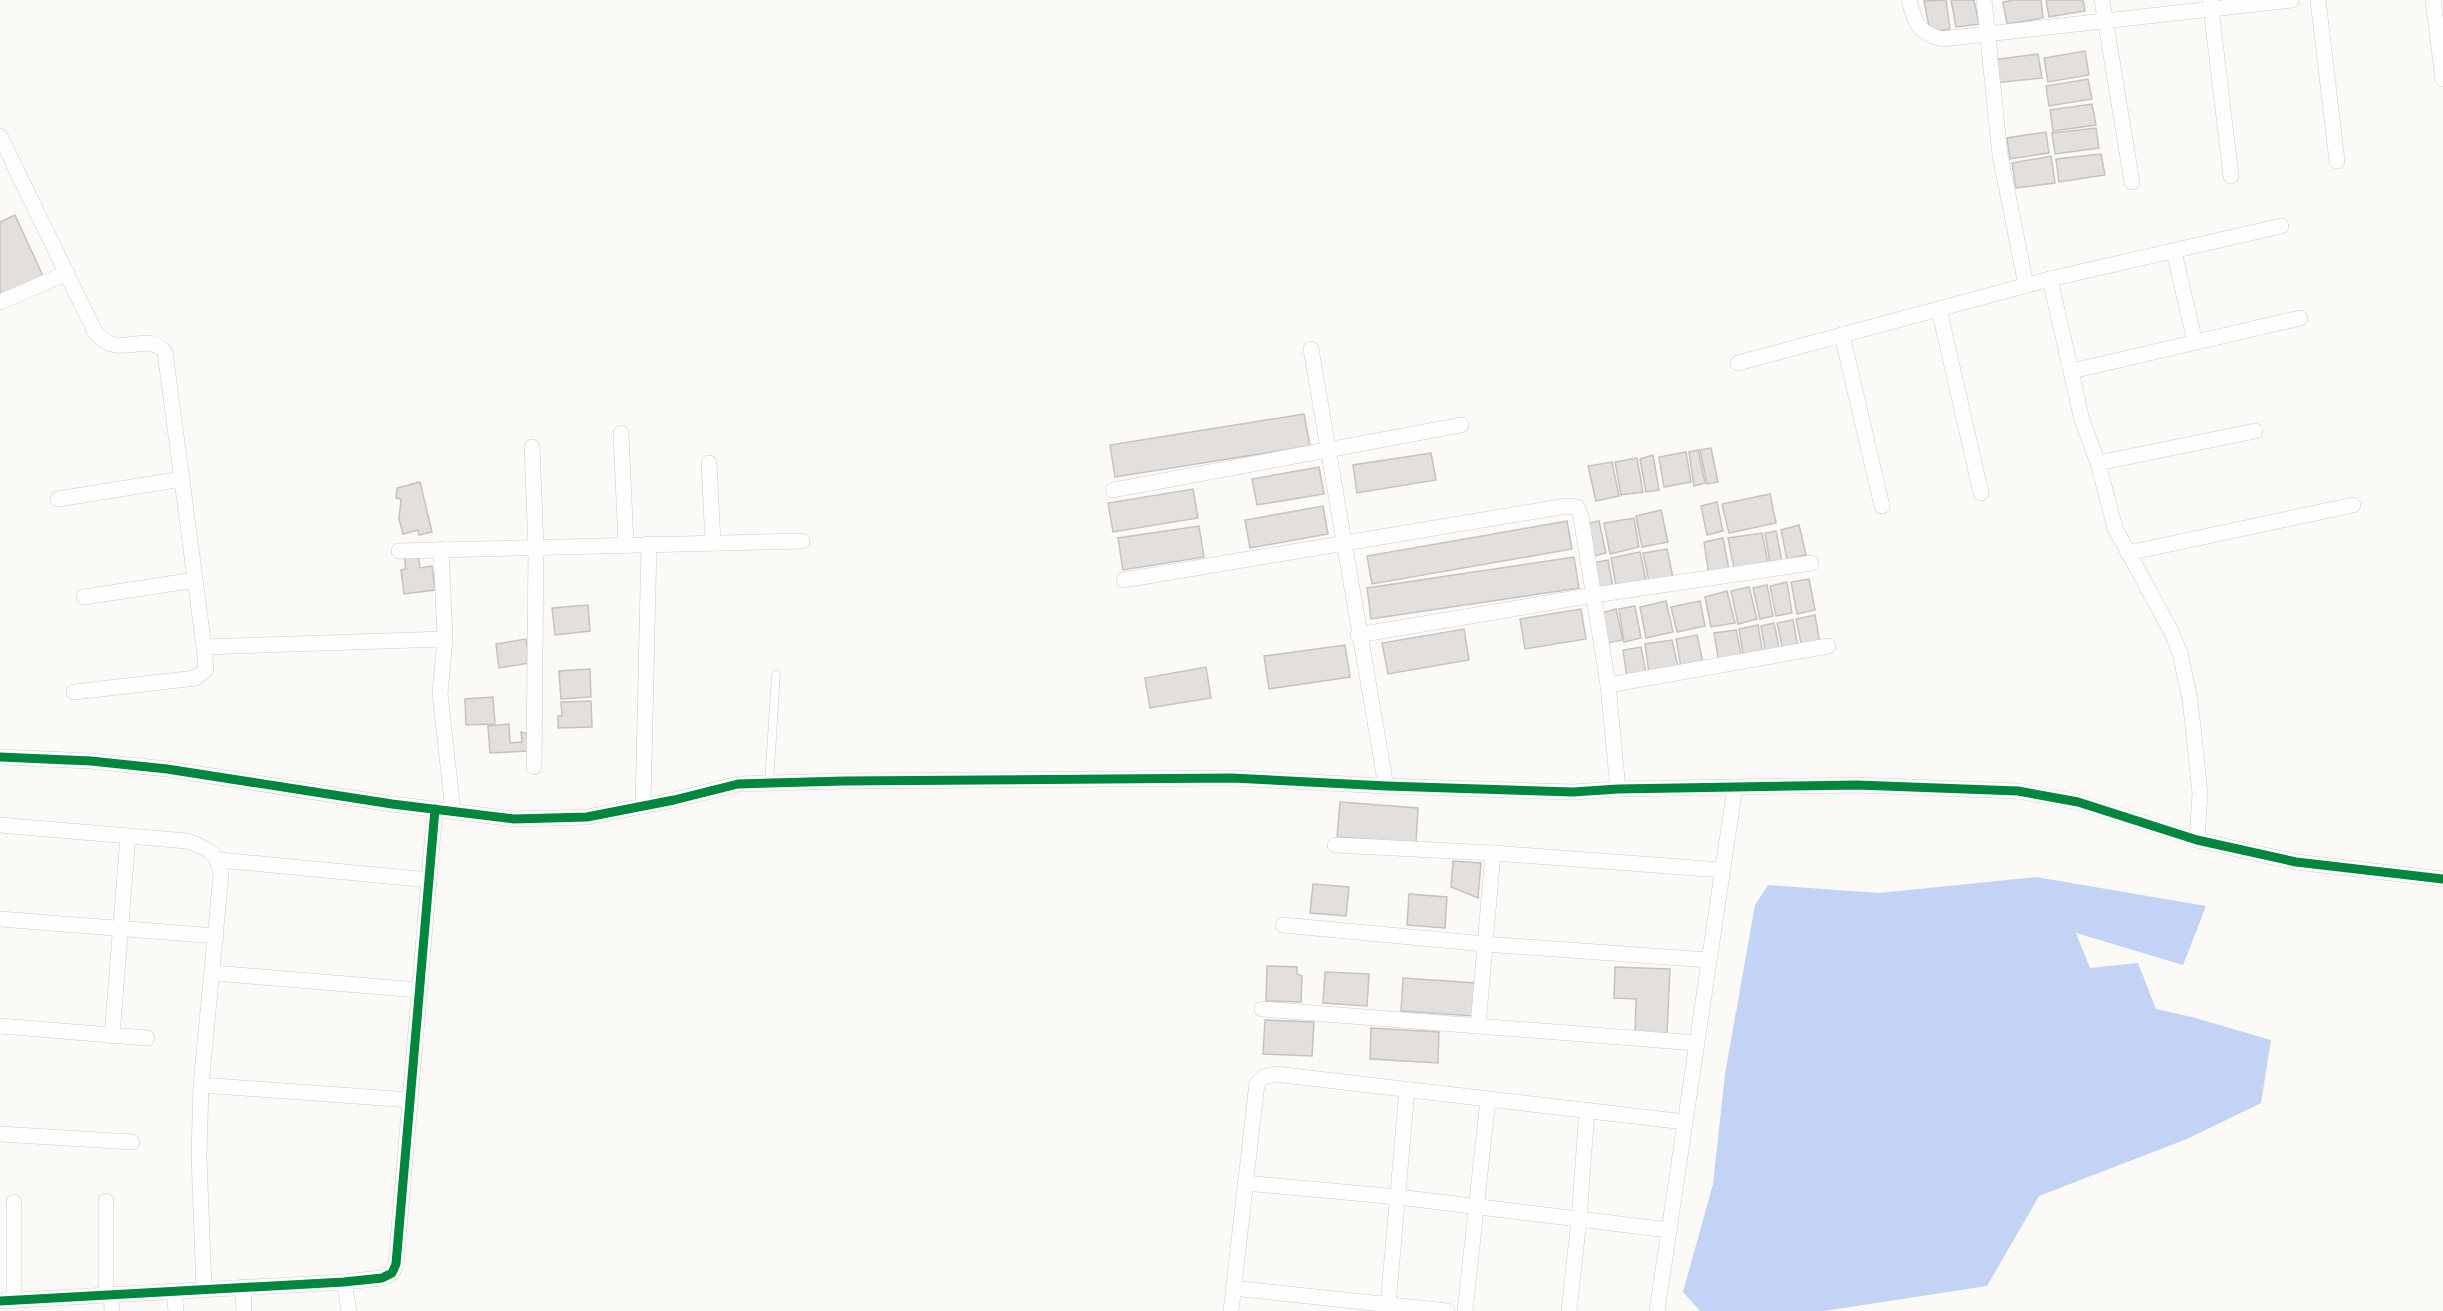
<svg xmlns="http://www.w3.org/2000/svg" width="2443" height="1311" font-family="Raleway,sans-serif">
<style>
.water{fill:#c3d3f5}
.building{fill:#e2dfdc;stroke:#c5c2bf;stroke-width:1.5}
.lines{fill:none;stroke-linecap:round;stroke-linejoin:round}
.service-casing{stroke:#cfccc9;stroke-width:9}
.minor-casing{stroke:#cfccc9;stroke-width:16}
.service{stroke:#fffefe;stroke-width:8}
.minor{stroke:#fffefe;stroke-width:15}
.cycleway-casing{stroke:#fff;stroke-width:13}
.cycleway{stroke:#00873e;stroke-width:9}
</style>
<rect width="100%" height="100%" fill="#fcfaf7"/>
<path class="water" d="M2036 877 2206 906 2183 965 2076 933 2090 968 2138 963 2156 1009 2192 1017 2271 1040 2261 1103 2187 1139 2039 1196 1987 1286 1824 1311H1700L1683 1292 1713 1184 1725 1074 1755 905 1768 885 1879 893Z"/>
<g class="building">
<path d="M1946 0 1950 29 1930 32 1924 1Z"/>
<path d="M1951 0H1974L1979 24 1956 27Z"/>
<path d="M2015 0H2041L2043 18 2007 24 2003 2Z"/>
<path d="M2046 0H2083L2085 11 2049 17Z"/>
<path d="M2085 51 2089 75 2048 82 2044 58Z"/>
<path d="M2038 54 2042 78 1994 83 1993 60Z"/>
<path d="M2088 79 2092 99 2049 106 2046 86Z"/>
<path d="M2092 104 2096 125 2053 131 2050 110Z"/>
<path d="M2096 128 2099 148 2055 154 2052 133Z"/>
<path d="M2046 132 2049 153 2010 159 2007 138Z"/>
<path d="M2101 154 2105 175 2059 182 2056 159Z"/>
<path d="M2051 156 2055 183 2016 188 2012 163Z"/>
<path d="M15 215 43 276 0 297V222Z"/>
<path d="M1304 414 1310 446 1115 477 1110 445Z"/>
<path d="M1711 448 1718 482 1707 484 1700 450Z"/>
<path d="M1698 450 1705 483 1694 486 1689 452Z"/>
<path d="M1686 452 1691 482 1664 487 1659 457Z"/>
<path d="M1431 453 1436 480 1357 493 1353 465Z"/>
<path d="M1653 455 1659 490 1646 492 1640 459Z"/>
<path d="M1637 458 1643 492 1621 495 1615 462Z"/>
<path d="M1612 462 1619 496 1596 501 1588 466Z"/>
<path d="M1319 467 1324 494 1257 505 1252 479Z"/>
<path d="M420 482 432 532 419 535 418 530 403 534 399 519 401 499 396 498 397 488Z"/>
<path d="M1193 489 1198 518 1113 532 1108 503Z"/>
<path d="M1770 494 1776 523 1729 533 1722 504Z"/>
<path d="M1717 502 1723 531 1707 535 1701 506Z"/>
<path d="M1323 506 1328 534 1250 548 1245 520Z"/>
<path d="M1661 510 1668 542 1642 547 1636 516Z"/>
<path d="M1634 518 1639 547 1610 554 1604 523Z"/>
<path d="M1567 521 1572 549 1372 584 1367 556Z"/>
<path d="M1599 521 1606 553 1590 557 1584 524Z"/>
<path d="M1799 525 1806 555 1787 559 1781 530Z"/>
<path d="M1199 526 1204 557 1123 570 1118 538Z"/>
<path d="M1776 531 1782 561 1770 564 1765 533Z"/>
<path d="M1762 533 1768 563 1734 568 1728 538Z"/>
<path d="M1723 538 1729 570 1709 575 1704 542Z"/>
<path d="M1667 549 1673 578 1649 582 1643 553Z"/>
<path d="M1640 552 1646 581 1616 586 1611 558Z"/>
<path d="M418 554 420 568 432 566 435 590 404 594 401 570 406 569 404 555Z"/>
<path d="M1574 557 1579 588 1371 619 1367 588Z"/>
<path d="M1608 560 1613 587 1596 591 1591 563Z"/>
<path d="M1809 579 1815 610 1797 614 1791 582Z"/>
<path d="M1787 582 1792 613 1776 616 1770 586Z"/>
<path d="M1767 585 1773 616 1760 619 1753 588Z"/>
<path d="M1749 587 1757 619 1738 624 1731 591Z"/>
<path d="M1727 591 1735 623 1711 627 1705 597Z"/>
<path d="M1666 601 1673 632 1646 638 1640 607Z"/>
<path d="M1700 601 1705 626 1677 632 1671 607Z"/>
<path d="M588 605 590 631 555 635 552 608Z"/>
<path d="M1635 606 1641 638 1624 642 1619 609Z"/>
<path d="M1581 609 1586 639 1525 649 1520 619Z"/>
<path d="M1616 609 1623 640 1606 643 1601 613Z"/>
<path d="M1815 615 1820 644 1802 648 1796 619Z"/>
<path d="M1793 620 1798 647 1783 650 1777 623Z"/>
<path d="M1774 623 1780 652 1766 655 1761 626Z"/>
<path d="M1758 625 1763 655 1744 659 1739 629Z"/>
<path d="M1464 629 1469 660 1388 674 1382 643Z"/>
<path d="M1736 630 1742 658 1719 663 1714 633Z"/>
<path d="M1697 635 1703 663 1681 667 1676 639Z"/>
<path d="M526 639 530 663 499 668 496 644Z"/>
<path d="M1672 640 1678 667 1649 673 1645 644Z"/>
<path d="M1345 645 1350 677 1269 689 1264 656Z"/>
<path d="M1641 647 1646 673 1627 677 1623 650Z"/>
<path d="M1206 667 1211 698 1150 708 1145 678Z"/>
<path d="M590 669 591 697 561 699 559 671Z"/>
<path d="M493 697 495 724 466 725 465 699Z"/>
<path d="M591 701 592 727 558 728V716H562L561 702Z"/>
<path d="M509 724 510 743 522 742 521 732 528 734 529 751 490 753 488 726Z"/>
<path d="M1340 802 1418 808 1416 843 1337 837Z"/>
<path d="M1453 861 1481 863 1478 898 1451 887Z"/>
<path d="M1313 884 1349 887 1346 916 1310 913Z"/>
<path d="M1409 894 1447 897 1445 928 1407 925Z"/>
<path d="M1267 966 1297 967V974L1302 976 1301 1002 1266 1001Z"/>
<path d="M1615 967 1670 969 1667 1034 1635 1033 1636 999 1614 998Z"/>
<path d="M1325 972 1369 974 1367 1006 1323 1003Z"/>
<path d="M1403 978 1476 983 1474 1016 1401 1011Z"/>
<path d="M1265 1020 1314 1022 1312 1056 1263 1054Z"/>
<path d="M1371 1028 1439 1032 1438 1063 1370 1059Z"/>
</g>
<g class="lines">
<defs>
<path id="service" d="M769 783 776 675"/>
<g id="minor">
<path d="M1909 0C1915 23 1918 33 1942 39L2292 0"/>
<path d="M1984 0 2000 155 2026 285"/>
<path d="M2102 0 2132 182"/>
<path d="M2210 0 2231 176"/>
<path d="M2318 0 2337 161"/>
<path d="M2433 0 2443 79"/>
<path d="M0 136 95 332C119 362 147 329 165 352L204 647 206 669 196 678 74 692"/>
<path d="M2174 252 2195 342"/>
<path d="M2050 279 2082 420 2098 463 2115 528 2171 631 2180 653 2190 699 2200 793 2197 840"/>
<path d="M0 302 67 273"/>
<path d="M1939 309 1981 493"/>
<path d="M1842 335 1882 506"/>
<path d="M1311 349 1386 786"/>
<path d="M1738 363 2050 279 2281 226"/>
<path d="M2072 371 2300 318"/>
<path d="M621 433 626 545"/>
<path d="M532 447 536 547 534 767"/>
<path d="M709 463 713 543"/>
<path d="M2098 463 2255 431"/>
<path d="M1113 490 1461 425"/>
<path d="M58 499 182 479"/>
<path d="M441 549 445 639 440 694 453 811"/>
<path d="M399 551 802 541"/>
<path d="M2128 553 2353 505"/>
<path d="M1124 580 1566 506 1577 507 1581 517 1608 685 1618 789"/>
<path d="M84 597 195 580"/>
<path d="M1358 635 1594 595 1811 563"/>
<path d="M204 647 445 639"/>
<path d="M1608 685 1828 646"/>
<path d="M0 757 91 761 167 769 392 804 514 819 587 817 674 800 738 784 844 781 1232 778 1386 786 1573 792 1618 789 1857 785 2018 791 2078 802 2197 840 2296 862 2443 879"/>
<path d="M643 806 649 544"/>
<path d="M0 825 187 841C207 848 218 852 221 874L201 1085 199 1156 204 1289"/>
<path d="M1335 845 1493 853 1722 870"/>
<path d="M219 860 429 880"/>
<path d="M0 919 216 936"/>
<path d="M1283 925 1485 944 1708 960"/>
<path d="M213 973 419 990"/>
<path d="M1262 1009 1696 1043"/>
<path d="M0 1026 147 1038"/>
<path d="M1478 1026 1493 853"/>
<path d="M112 1036 128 836"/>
<path d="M201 1085 410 1100"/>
<path d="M0 1134 132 1142"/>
<path d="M1245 1183 1398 1197 1669 1230"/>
<path d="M344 1282 349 1311"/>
<path d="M243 1287 244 1311"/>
<path d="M1233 1288 1447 1311"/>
<path d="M174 1291 176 1311"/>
<path d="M111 1294 112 1311"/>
<path d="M106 1295V1201"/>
<path d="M14 1300V1202"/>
<path d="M0 1301 344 1282 382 1278 392 1273 396 1264 435 809"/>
<path d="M1388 1305 1407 1090"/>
<path d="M1231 1311 1257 1083 1264 1077 1275 1074 1685 1122"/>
<path d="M1465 1311 1488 1099"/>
<path d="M1569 1311 1579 1219 1587 1110"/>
<path d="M1657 1311 1735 787"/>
</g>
</defs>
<use href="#service" class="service-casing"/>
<use href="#minor" class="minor-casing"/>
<use href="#service" class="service"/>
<use href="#minor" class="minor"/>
<defs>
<g id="cycleway">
<path d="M0 757 91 761 167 769 392 804 514 819 587 817 674 800 738 784 844 781 1232 778 1386 786 1573 792 1618 789 1857 785 2018 791 2078 802 2197 840 2296 862 2443 879"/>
<path d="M0 1301 344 1282 382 1278 392 1273 396 1264 435 809"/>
</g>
</defs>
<use href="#cycleway" class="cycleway-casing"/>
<use href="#cycleway" class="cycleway"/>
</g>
</svg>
